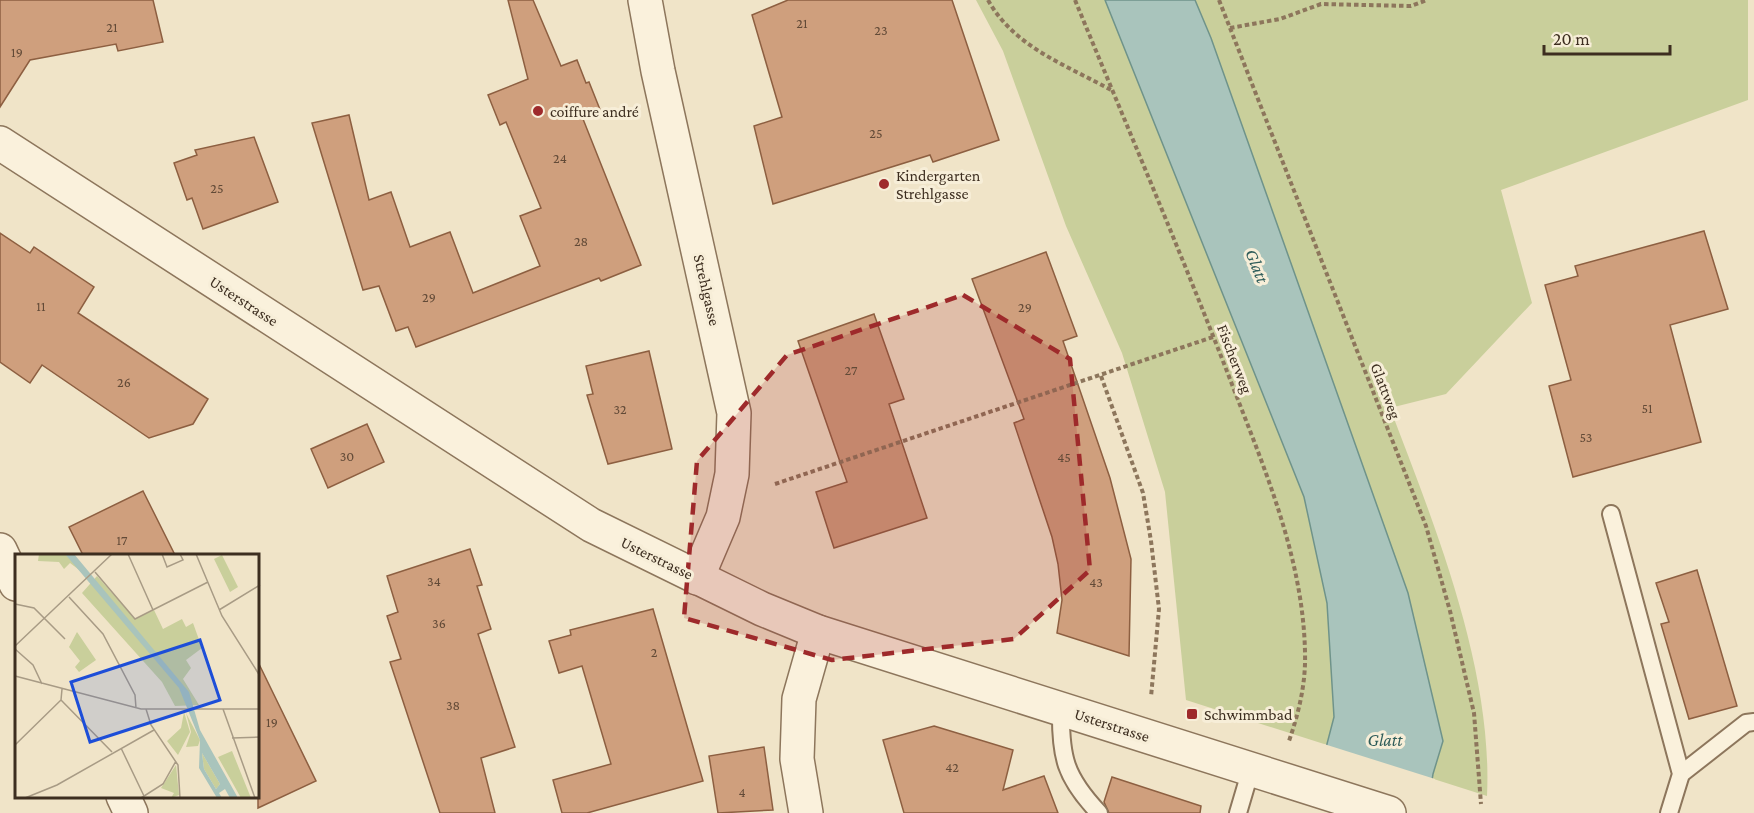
<svg xmlns="http://www.w3.org/2000/svg" width="1754" height="813" font-family="'Crimson Pro',serif">
<style>
.green{fill:#c9cf9b}
.water{fill:#a9c4bc;stroke:#6f938a;stroke-width:1.5}
.pier{fill:#f0e4c8}
.building{fill:#cf9f7d;stroke:#8d5f41;stroke-width:1.5}
.lines{fill:none;stroke-linecap:round;stroke-linejoin:round}
.service-casing{stroke:#8d765c;stroke-width:20}
.minor-casing{stroke:#8d765c;stroke-width:36}
.tertiary-casing{stroke:#8d765c;stroke-width:36}
.path{stroke:#8d765c;stroke-width:4;stroke-dasharray:4.5 3;stroke-linecap:butt}
.service{stroke:#faf1dc;stroke-width:16}
.minor{stroke:#faf1dc;stroke-width:33}
.tertiary{stroke:#faf1dc;stroke-width:33}
.marked{fill:#9e2a2b;fill-opacity:0.2;stroke:#9e2a2b;stroke-width:4.5;stroke-dasharray:12 8;stroke-linejoin:round}
.poi-dot{fill:#9e2a2b;stroke:#f7eed8;stroke-width:2}
.labels{text-anchor:middle;dominant-baseline:central;stroke-width:6;stroke-linejoin:round;paint-order:stroke}
.number-label{font-size:14px;fill:#624a37}
.poi-label{font-size:16px;fill:#3d2e20;stroke:#f7eed8;text-anchor:start}
.street-label{font-size:16px;fill:#3d2e20;stroke:#f7eed8}
.water-label{font-size:18px;font-style:italic;fill:#2f5d5a;stroke:#f7eed8}
.inset-road{fill:none;stroke:#a89b85;stroke-width:1.5}
.view{fill:#1d4ed8;fill-opacity:0.15;stroke:#1d4ed8;stroke-width:3}
.inset-edge{fill:none;stroke:#3d2e20;stroke-width:3}
</style>
<rect width="100%" height="100%" fill="#f0e4c8"/>
<path class="green" d="M976 0H1748V100L1501 190 1532 303 1446 394 1390 408C1435 526 1493 669 1487 796L1186 700 1165 492 1122 353 1066 226 1003 51Z"/>
<path class="water" d="M1105 0H1195L1211 38 1408 593 1443 741 1433 774 1427 813H1309L1334 717 1327 603 1304 497Z"/>
<path class="pier" d="M1324 744 1435 779 1430 813H1306Z"/>
<g class="building">
<path d="M0 0H153L163 42 118 51 116 44 30 60 0 107Z"/>
<path d="M508 0H533L561 66 577 60 586 83 589 82 601 112 583 119 641 265 601 281 599 278 416 347 408 327 396 331 379 286 363 290 312 123 349 115 369 200 391 192 410 247 450 232 473 293 540 266 520 216 541 208 506 122 500 125 488 95 528 79Z"/>
<path d="M788 0H952L999 140 933 162 930 155 773 204 754 126 782 117 752 15Z"/>
<path d="M254 137 278 202 203 229 192 198 187 200 174 163 197 155 195 150Z"/>
<path d="M1704 231 1728 309 1670 325 1701 442 1573 477 1549 386 1571 380 1545 285 1578 276 1575 266Z"/>
<path d="M0 233 30 253 34 247 94 287 78 313 208 399 193 424 149 438 42 365 30 383 0 362Z"/>
<path d="M1046 252 1077 336 1063 341 1110 478 1131 559 1129 656 1057 633 1062 600 1058 564 1052 537 1014 423 1024 419 972 279Z"/>
<path d="M874 314 904 399 889 404 927 518 834 548 816 492 847 482 798 341Z"/>
<path d="M649 351 672 449 608 464 587 395 593 394 586 366Z"/>
<path d="M367 424 384 462 328 488 311 449Z"/>
<path d="M143 491 175 555H83L69 527Z"/>
<path d="M470 549 482 585 477 586 491 629 478 634 515 747 481 758 495 813H440L390 662 401 659 387 616 398 612 387 576Z"/>
<path d="M1697 570 1737 706 1689 719 1661 624 1669 622 1656 583Z"/>
<path d="M653 609 703 781 587 813H562L553 780 611 764 582 666 559 673 549 641 571 635 570 630Z"/>
<path d="M258 662 316 781 258 808Z"/>
<path d="M934 726 1013 750 1003 790 1044 776 1058 813H904L883 740Z"/>
<path d="M764 747 773 810 718 813 709 756Z"/>
<path d="M1112 777 1201 806 1200 813H1109L1104 802Z"/>
</g>
<g class="lines">
<defs>
<g id="service">
<path d="M1611 514 1681 774 1669 813"/>
<path d="M1061 708C1060 757 1065 777 1099 813"/>
<path d="M1681 774 1746 723 1754 722"/>
<path d="M1238 813 1251 769"/>
</g>
<g id="minor">
<path d="M645 0 658 71 734 413 732 474 723 517 697 578"/>
<path d="M0 550 16 584"/>
<path d="M123 796 131 813"/>
<path d="M806 813 797 759 799 699 818 632"/>
</g>
<path id="tertiary" d="M0 143 591 525 762 609 818 632 1389 813"/>
</defs>
<use href="#service" class="service-casing"/>
<use href="#minor" class="minor-casing"/>
<use href="#tertiary" class="tertiary-casing"/>
<g class="path">
<path d="M988 0C1014 47 1066 65 1111 90"/>
<path d="M1075 0C1126 124 1179 248 1228 374 1262 463 1303 555 1305 652 1306 683 1299 712 1289 741"/>
<path d="M1219 0 1426 526 1450 611 1474 713 1481 804"/>
<path d="M1230 28 1280 19 1321 4 1411 6 1427 0"/>
<path d="M1101 376 1143 493 1151 541 1159 609 1151 697"/>
<path d="M775 484 1213 337"/>
</g>
<use href="#service" class="service"/>
<use href="#minor" class="minor"/>
<use href="#tertiary" class="tertiary"/>
</g>
<path class="marked" d="M963 295 1070 359 1090 570 1014 639 832 660 684 618 697 461 787 355Z"/>
<g class="poi-dot">
<circle cx="538" cy="111" r="6"/>
<circle cx="884" cy="184" r="6"/>
<rect x="1186" y="708" width="12" height="12" rx="3"/>
</g>
<g class="labels">
<g class="number-label">
<text x="802" y="23">21</text>
<text x="112" y="27">21</text>
<text x="881" y="30">23</text>
<text x="17" y="52">19</text>
<text x="876" y="133">25</text>
<text x="560" y="158">24</text>
<text x="217" y="188">25</text>
<text x="581" y="241">28</text>
<text x="429" y="297">29</text>
<text x="41" y="306">11</text>
<text x="1025" y="307">29</text>
<text x="851" y="370">27</text>
<text x="124" y="382">26</text>
<text x="1647" y="408">51</text>
<text x="620" y="409">32</text>
<text x="1586" y="437">53</text>
<text x="347" y="456">30</text>
<text x="1064" y="457">45</text>
<text x="122" y="540">17</text>
<text x="434" y="581">34</text>
<text x="1096" y="582">43</text>
<text x="439" y="623">36</text>
<text x="654" y="652">2</text>
<text x="453" y="705">38</text>
<text x="272" y="722">19</text>
<text x="952" y="767">42</text>
<text x="742" y="792">4</text>
</g>
<g class="poi-label">
<text x="550" y="111">coiffure andré</text>
<text x="896" y="175">Kindergarten<tspan x="896" dy="18">Strehlgasse</tspan></text>
<text x="1204" y="714">Schwimmbad</text>
</g>
<g class="street-label">
<text transform="translate(707 290) rotate(77)">Strehlgasse</text>
<text transform="translate(244 301) rotate(33)">Usterstrasse</text>
<text transform="translate(1235 359) rotate(69)">Fischerweg</text>
<text transform="translate(1386 391) rotate(69)">Glattweg</text>
<text transform="translate(657 558) rotate(26)">Usterstrasse</text>
<text transform="translate(1112 725) rotate(18)">Usterstrasse</text>
</g>
<g class="water-label">
<text transform="translate(1257 266) rotate(68)">Glatt</text>
<text x="1385" y="740">Glatt</text>
</g>
</g>
<g transform="translate(15 554)">
<rect width="244" height="244" fill="#f0e4c8"/>
<path d="M24 0H50L71 21 55 9 49 15 44 8 23 7ZM207 1 223 33 215 38 199 5ZM82 22 120 65 139 56 148 75 167 65 171 73 178 69 187 94 171 106 176 114 168 125 184 151 160 152 147 128 67 39ZM62 78 81 106 64 118 60 113 65 107 54 93ZM169 158 175 178 163 201 152 187 166 174ZM171 159 185 186 183 192 171 193 176 178ZM217 197 236 244H226L203 203ZM187 199 205 230 201 235 189 215ZM161 211 164 241 156 244 159 239 146 234Z" fill="#c9cf9b"/>
<path d="M50 0H59L174 138 185 176 223 244H215L210 235 204 239 207 244H202L184 214 185 186 164 134ZM187 199 205 230 201 235 189 215Z" fill="#a9c4bc" fill-rule="evenodd"/>
<path class="inset-road" d="M113 0 138 56M147 0 152 13 168 6 165 0M181 0 207 62 245 122M80 18 120 65 193 28M54 43 88 80 120 141 121 154M0 50 19 54 50 85M204 56 245 31M0 92 97 0M0 95 18 111 27 130M0 122 126 155H245M46 146 97 198M131 155 136 171 163 211 165 244M208 155 240 244M217 184 245 183M0 191 46 146 47 135M106 194 129 242M10 244 42 231 139 176M126 244 148 230 161 207"/>
<path class="view" d="M185 86 205 146 75 188 56 128Z"/>
<rect width="244" height="244" class="inset-edge"/>
</g>
<path d="M1544 45v9h126v-9" fill="none" stroke="#3d2e20" stroke-width="3"/>
<text x="1553" y="45" font-size="18" fill="#3d2e20" stroke="#f7eed8" stroke-width="4.5" paint-order="stroke">20 m</text>
</svg>
